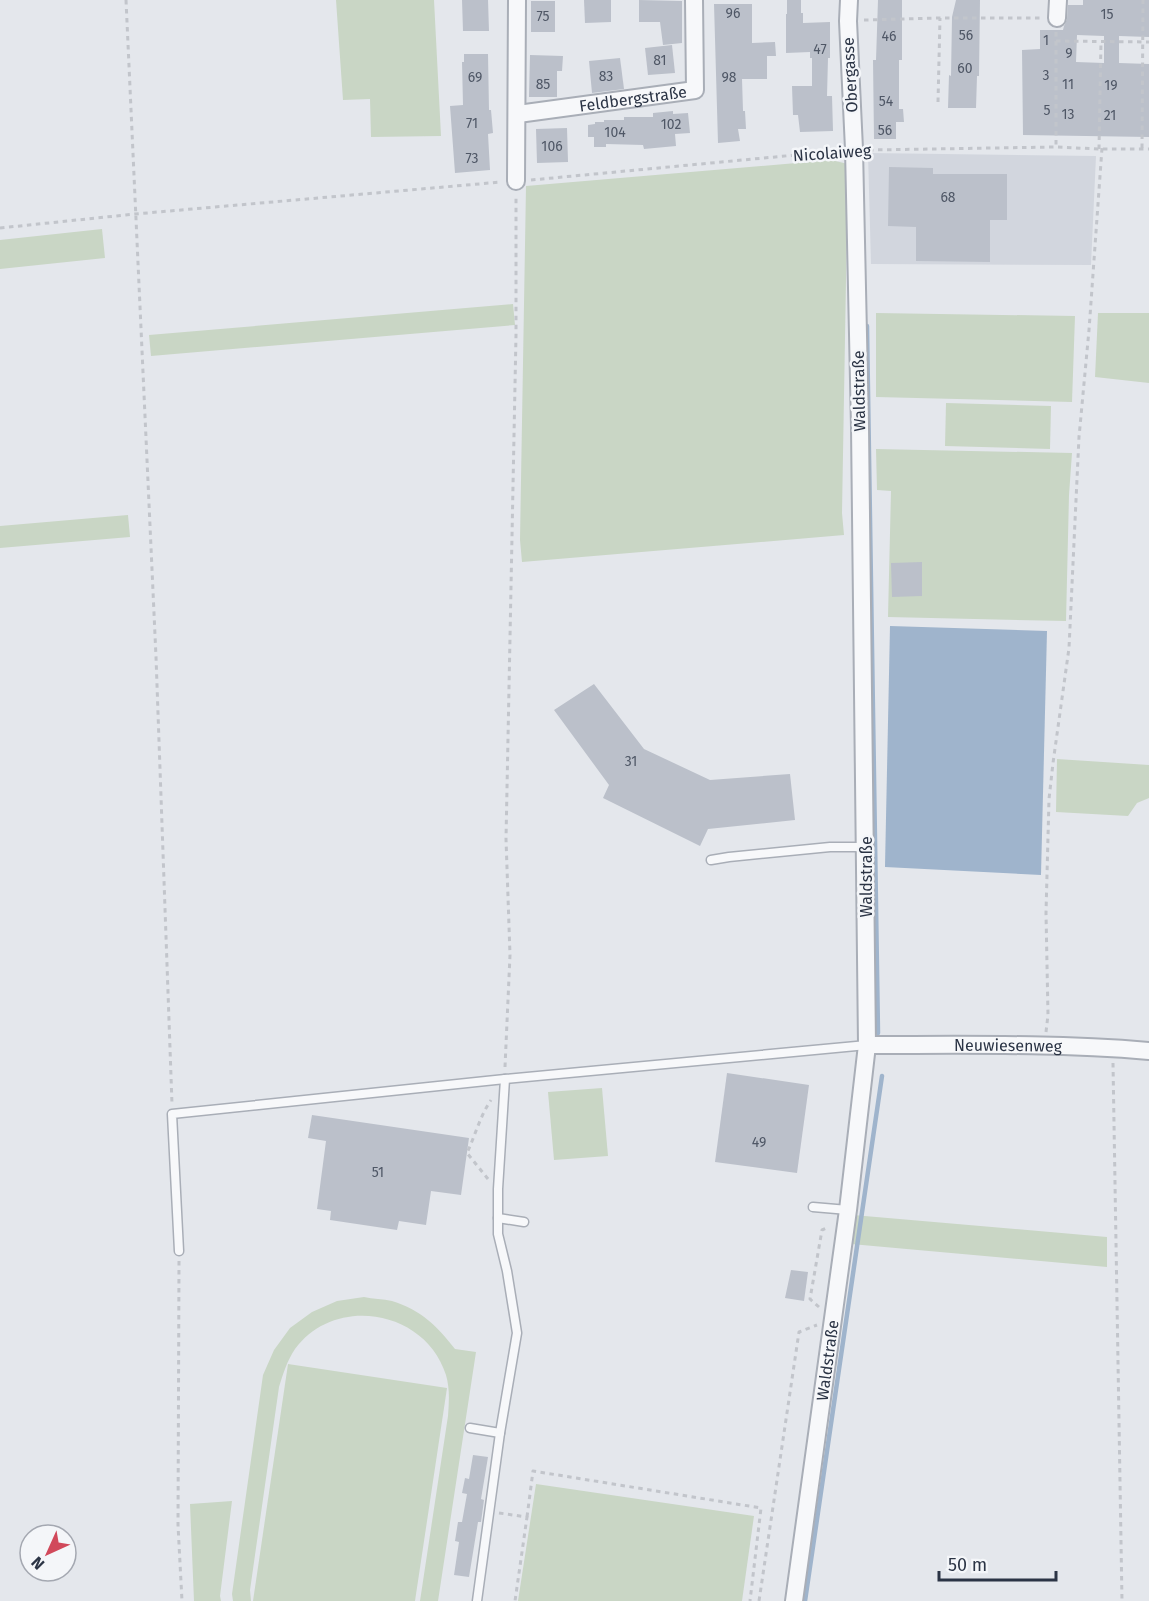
<svg xmlns="http://www.w3.org/2000/svg" width="1149" height="1601" font-family="'Fira Sans',sans-serif">
<style>
.built{fill:#d2d6de}
.green{fill:#c9d6c5}
.water{fill:#9fb4cc}
.lines{fill:none;stroke-linecap:round;stroke-linejoin:round}
.stream{stroke:#9fb4cc;stroke-width:4.5}
.building{fill:#bbc0ca;fill-rule:evenodd}
.lane-casing{stroke:#a9aeb7;stroke-width:11}
.street-casing{stroke:#a9aeb7;stroke-width:20}
.path{stroke:#c2c5cb;stroke-width:3;stroke-dasharray:4.5 4.5;stroke-linecap:butt}
.lane{stroke:#f7f8fa;stroke-width:8}
.street{stroke:#f7f8fa;stroke-width:16}
.labels{text-anchor:middle;dominant-baseline:central;stroke-width:5;stroke-linejoin:round;paint-order:stroke}
.number-label{font-size:14px;fill:#4f5766}
.street-label{font-size:16px;fill:#2b3445;stroke:#f4f6f9}
</style>
<rect width="100%" height="100%" fill="#e4e7ec"/>
<path class="built" d="M868 153 1096 156 1091 265 871 264Z"/>
<g class="green">
<path d="M336 0H434L441 136 371 137 370 99 343 100Z"/>
<path d="M831 160 848 164 842 513 844 535 522 562 520 540 526 186Z"/>
<path d="M102 229 105 258 0 269V240Z"/>
<path d="M513 304 515 325 151 356 149 335Z"/>
<path d="M876 313 1075 316 1072 402 876 397Z"/>
<path d="M1098 313H1149V383L1095 377Z"/>
<path d="M946 403 1051 406 1050 449 945 446Z"/>
<path d="M876 449 1072 453 1069 495 1066 621 888 617 891 491 877 490Z"/>
<path d="M128 515 130 537 0 548V526Z"/>
<path d="M1057 759 1149 765V798L1137 803 1128 816 1056 812Z"/>
<path d="M602 1088 608 1156 554 1160 548 1092Z"/>
<path d="M853 1215 1107 1237V1267L851 1244Z"/>
<path d="M364 1297C373 1299 383 1299 392 1301 421 1310 437 1326 455 1349L476 1352 438 1601H420L448 1416C449 1402 450 1389 446 1375 426 1310 335 1294 295 1349 287 1361 283 1374 279 1387L250 1590 251 1601H233L232 1594 263 1375 274 1350 290 1328 312 1312 337 1301Z"/>
<path d="M288 1364 447 1388 415 1601H253Z"/>
<path d="M536 1484 754 1516 742 1601H518Z"/>
<path d="M232 1501 220 1596 221 1601H194L190 1504Z"/>
</g>
<path class="water" d="M890 626 1047 631 1041 875 885 867Z"/>
<g class="lines">
<g class="stream">
<path d="M867 326 878 1033"/>
<path d="M805 1601 882 1076"/>
</g>
</g>
<g class="building">
<path d="M462 0H488L489 31H463Z"/>
<path d="M584 0H611V22L585 23Z"/>
<path d="M639 0 682 1V43L663 45 660 22H639Z"/>
<path d="M787 0H801V13H803V23L830 22V58H828L827 96H832L833 131 800 132 798 115H793L792 86H812V58H810V52L786 53V14H787Z"/>
<path d="M878 0H902V60H899V109H903L904 122H896V139H874L873 60H876Z"/>
<path d="M956 0H980L979 76H977L976 108H948L949 75 951 76 952 17Z"/>
<path d="M1083 0H1149V37L1119 36V63L1149 64V137L1023 135 1022 50 1040 49V30H1063L1064 26 1067 19 1068 5H1083ZM1077 35 1104 36V63L1076 62Z"/>
<rect x="531" y="1" width="24" height="31"/>
<path d="M714 4H752V43L775 42 776 56H767V79H742L743 111H745L746 129H738L740 141 718 143Z"/>
<path d="M672 45 675 73 648 75 645 48Z"/>
<path d="M464 54H488L489 110H491L493 133 488 134 490 170 455 173 450 106 463 105 462 62H464Z"/>
<path d="M530 55 563 56 562 71H557V97H529Z"/>
<path d="M620 58 624 89 592 93 589 61Z"/>
<path d="M673 111V114L688 113 690 133 675 134 676 146 644 149 643 145 606 144V147H594V137H588V125L595 124V122H604V120H624V117H653V113Z"/>
<path d="M567 128 568 162 537 163 536 129Z"/>
<path d="M889 167 933 168V174H1007V220H990V262L916 261V227L888 226Z"/>
<path d="M922 562V596L892 597 891 563Z"/>
<path d="M594 684 644 749 710 780 790 774 795 820 708 829 700 846 603 798 609 785 554 710Z"/>
<path d="M727 1073 809 1085 797 1173 715 1162Z"/>
<path d="M312 1115 469 1138 461 1195 431 1191 426 1225 399 1221 397 1230 330 1220 331 1211 317 1209 326 1141 308 1138Z"/>
<path d="M791 1270 808 1272 804 1301 785 1298Z"/>
<path d="M473 1455 488 1457 481 1499 484 1500 481 1522H478L469 1577 454 1575 459 1542 455 1541 458 1522H462L467 1494 462 1493 465 1478 469 1479Z"/>
</g>
<g class="lines">
<defs>
<g id="lane">
<path d="M711 860 729 857 830 847H865"/>
<path d="M813 1207 848 1210"/>
<path d="M498 1218 524 1222"/>
<path d="M179 1251 172 1114 505 1079 867 1045"/>
<path d="M470 1428 500 1433"/>
<path d="M477 1601 500 1433 517 1333 507 1271 498 1234V1189L505 1079"/>
</g>
<g id="street">
<path d="M1057 18 1058 0"/>
<path id="s1" d="M518 114 695 90 694 0"/>
<path d="M516 181 517 0"/>
<path id="s2" d="M867 1045C961 1045 1055 1043 1149 1051"/>
<path id="s3" d="M794 1601 848 1210 867 1045 860 427 854 149 848 21 849 0"/>
</g>
</defs>
<use href="#lane" class="lane-casing"/>
<use href="#street" class="street-casing"/>
<g class="path">
<path d="M126 0 156 657 172 1104"/>
<path d="M864 20 940 18H1043"/>
<path d="M1056 32V147"/>
<path d="M1056 41 1149 42"/>
<path d="M938 102 940 18"/>
<path d="M1142 148 1143 0"/>
<path d="M1099 149 1101 41"/>
<path d="M869 150 1056 147 1099 149H1149"/>
<path d="M531 180 838 151"/>
<path d="M0 228 135 214 501 182"/>
<path d="M1046 1032 1048 1015 1046 913 1049 799 1053 763 1069 648 1079 437 1089 330 1102 148"/>
<path d="M1113 1063 1122 1601"/>
<path d="M505 1067 510 955 506 839 516 335V195"/>
<path d="M488 1179 467 1153C475 1136 480 1116 491 1100"/>
<path d="M179 1261 178 1525 182 1601"/>
<path d="M819 1307 810 1299 822 1230 829 1227"/>
<path d="M499 1513 527 1517 515 1601"/>
<path d="M527 1517 533 1471 761 1508 750 1601"/>
<path d="M759 1601 799 1332 817 1325"/>
</g>
<use href="#lane" class="lane"/>
<use href="#street" class="street"/>
</g>
<g class="labels">
<g class="number-label">
<text x="733" y="13">96</text>
<text x="1107" y="14">15</text>
<text x="543" y="16">75</text>
<text x="966" y="35">56</text>
<text x="889" y="36">46</text>
<text x="1046" y="40">1</text>
<text x="820" y="49">47</text>
<text x="1069" y="53">9</text>
<text x="660" y="60">81</text>
<text x="965" y="68">60</text>
<text x="1046" y="75">3</text>
<text x="606" y="76">83</text>
<text x="475" y="77">69</text>
<text x="729" y="77">98</text>
<text x="543" y="84">85</text>
<text x="1068" y="84">11</text>
<text x="1111" y="85">19</text>
<text x="886" y="101">54</text>
<text x="1047" y="110">5</text>
<text x="1068" y="114">13</text>
<text x="1110" y="115">21</text>
<text x="472" y="123">71</text>
<text x="671" y="124">102</text>
<text x="885" y="130">56</text>
<text x="615" y="132">104</text>
<text x="552" y="146">106</text>
<text x="472" y="158">73</text>
<text x="948" y="197">68</text>
<text x="631" y="761">31</text>
<text x="759" y="1142">49</text>
<text x="378" y="1172">51</text>
</g>
<g class="street-label">
<text transform="translate(850 75) rotate(-93)">Obergasse</text>
<text stroke="none"><textPath href="#s1" startOffset="116">Feldbergstraße</textPath></text>
<text transform="translate(832 153) rotate(-4)">Nicolaiweg</text>
<text transform="translate(859 391) rotate(-91)">Waldstraße</text>
<text transform="translate(866 877) rotate(-90)">Waldstraße</text>
<text stroke="none"><textPath href="#s2" startOffset="141">Neuwiesenweg</textPath></text>
<text stroke="none"><textPath href="#s3" startOffset="243">Waldstraße</textPath></text>
</g>
</g>
<g transform="translate(48 1553) rotate(225)"><circle r="28" fill="#f4f6f9" stroke="#a4a8b1" stroke-width="1.5"/>
<path d="M0-4.5L10 22L0 15L-10 22Z" fill="#d1495b"/>
<text y="-9" font-size="16" font-weight="bold" text-anchor="middle" fill="#2b3445">N</text>
</g>
<path d="M939 1571v9h117v-9" fill="none" stroke="#2b3445" stroke-width="3"/>
<text x="948" y="1571" font-size="18" fill="#2b3445" stroke="#f4f6f9" stroke-width="4.5" paint-order="stroke">50 m</text>
</svg>
